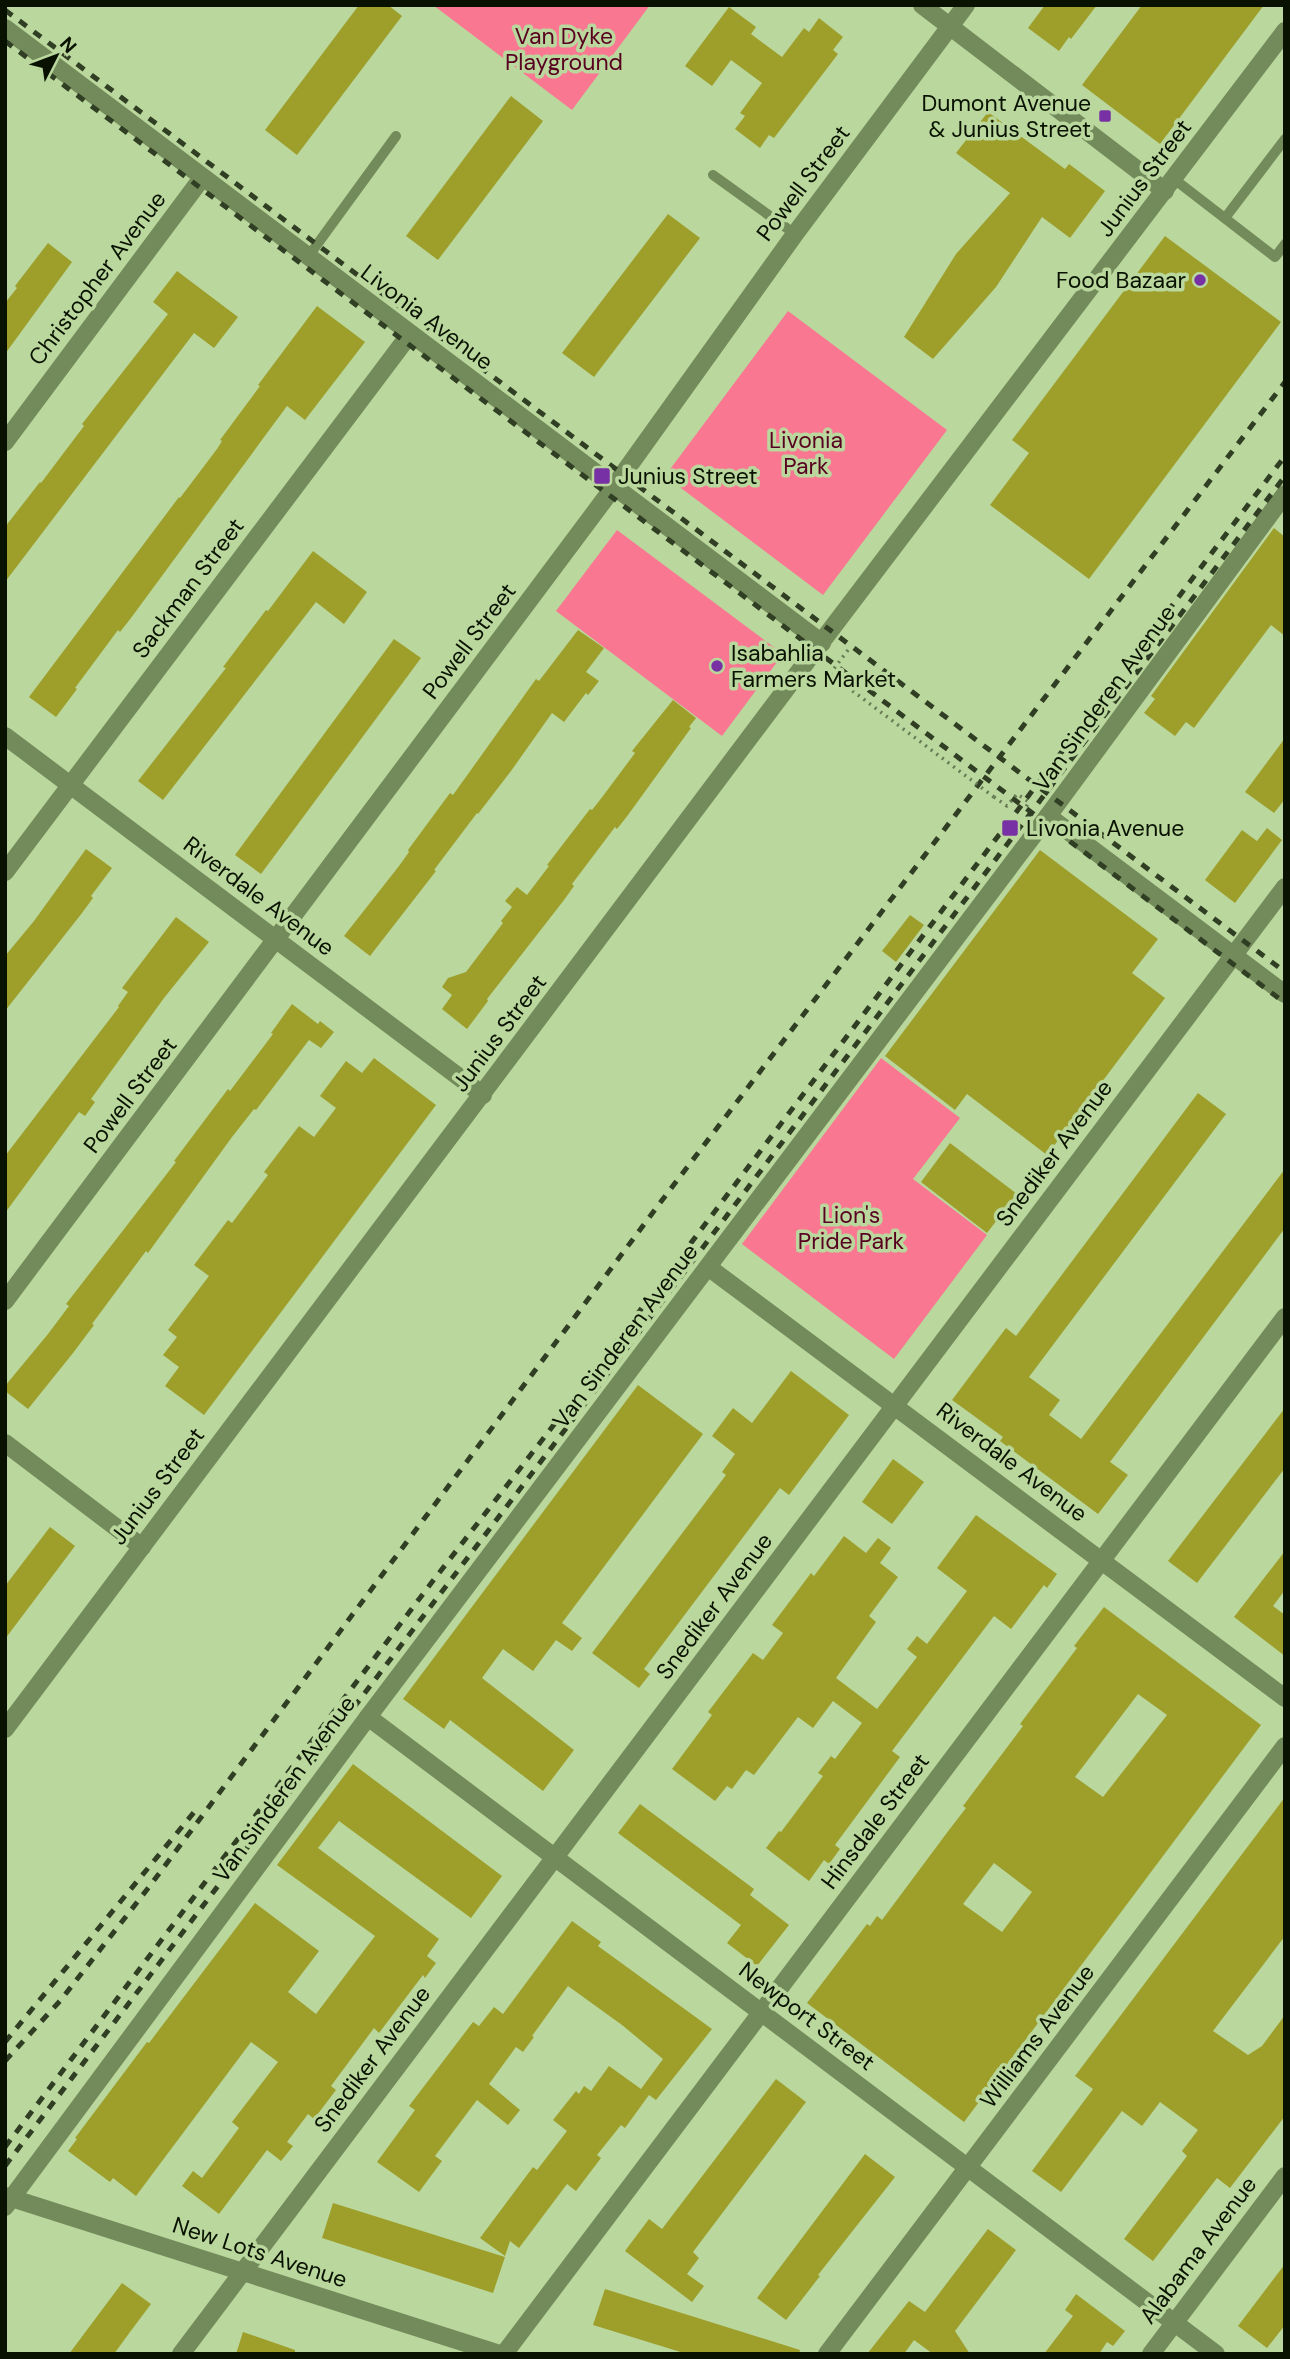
<svg xmlns="http://www.w3.org/2000/svg" width="1290" height="2359" font-family="'DM Sans',sans-serif">
<style>
.green{fill:#fa7791}
.building{fill:#9e9f2b;fill-rule:evenodd}
.lines{fill:none;stroke-linecap:round;stroke-linejoin:round}
.path{stroke:#677a54;stroke-width:3.5;stroke-dasharray:2 5;stroke-linecap:butt}
.service{stroke:#738a5a;stroke-width:10}
.minor{stroke:#738a5a;stroke-width:18}
.tertiary{stroke:#738a5a;stroke-width:18}
.rail{stroke:#303e24;stroke-width:5;stroke-dasharray:9 9;stroke-linecap:butt}
.path-bridge{stroke:#677a54;stroke-width:3.5;stroke-dasharray:2 5;stroke-linecap:butt}
.poi-dot{fill:#7831a4;stroke:#bad79d;stroke-width:2.5}
.labels{text-anchor:middle;dominant-baseline:central;stroke-width:7;stroke-linejoin:round;paint-order:stroke}
.park-label{font-size:23px;fill:#58001f;stroke:#bad79d}
.poi-label{font-size:23px;fill:#091201;stroke:#bad79d;text-anchor:start}
.street-label{font-size:23px;fill:#091201;stroke:#bad79d}
</style>
<rect width="100%" height="100%" fill="#bad79d"/>
<g class="green">
<path d="M433 5H650L572 110Z"/>
<path d="M788 311 947 430 823 595 665 476Z"/>
<path d="M617 530 783 654 722 736 556 611Z"/>
<path d="M881 1058 960 1118 913 1179 987 1235 894 1359 742 1244Z"/>
</g>
<g class="building">
<path d="M359 5H388L402 16 297 155 265 130Z"/>
<path d="M1045 5H1097L1071 39 1069 37 1059 51 1028 28Z"/>
<path d="M1142 5H1264L1160 144 1082 85Z"/>
<path d="M729 7 756 27 751 34 782 57 804 28 809 32 819 18 843 37 833 50 838 54 774 138 769 135 760 148 735 129 745 116 740 113 762 83 731 60 712 86 685 66Z"/>
<path d="M511 96 543 121 438 260 406 236Z"/>
<path d="M988 112 1065 169 1069 164 1105 191 1070 238 1042 217 996 287 933 359 904 337 956 254 1010 193 956 153Z"/>
<path d="M668 214 700 238 594 377 562 353Z"/>
<path d="M1165 236 1281 322 1089 579 990 505 1029 453 1012 440Z"/>
<path d="M48 243 72 262 5 354V303L17 288 15 286Z"/>
<path d="M177 271 238 317 214 348 194 333 5 582V527L40 482 41 483 84 426 82 424 168 314 153 302Z"/>
<path d="M317 306 365 342 305 420 287 406 131 618 120 632 118 630 75 688 77 689 56 717 29 697 179 497 180 498 217 449 222 441 220 440 260 386 258 385Z"/>
<path d="M1274 528 1285 537V636L1271 625 1194 728 1186 722 1175 736 1144 713 1155 699 1151 696Z"/>
<path d="M313 551 367 592 344 624 316 602 163 800 138 781 226 668 223 667 266 610 268 611Z"/>
<path d="M578 630 604 648 586 672 599 681 588 695 586 693 564 722 552 713 511 771 478 814 477 813 434 870 436 871 370 956 344 936 399 866 409 852 408 850 450 793 453 795 536 679 539 681Z"/>
<path d="M394 639 421 658 261 874 235 855Z"/>
<path d="M673 700 696 718 689 727 691 728 628 815 617 829 615 827 572 884 574 886 564 900 487 999 488 1001 467 1029 442 1009 452 995 442 987 448 978 466 972 503 923 501 921 512 907 505 901 517 887 527 895 549 866 547 865 590 809 592 810 603 796 635 753 632 751Z"/>
<path d="M1285 738V799L1274 813 1245 792Z"/>
<path d="M1267 828 1282 840 1235 903 1205 880 1242 830 1257 841Z"/>
<path d="M86 849 112 868 91 896 93 898 82 913 5 1011V956L34 921Z"/>
<path d="M1040 850 1158 939 1132 973 1165 998 1047 1155 967 1094 955 1110 885 1056Z"/>
<path d="M910 915 924 925 896 962 882 951Z"/>
<path d="M176 917 209 942 164 998 91 1099 95 1102 85 1116 79 1112 5 1213V1156L119 1007 118 1006 128 992 122 988Z"/>
<path d="M292 1004 318 1024 320 1021 334 1032 321 1048 309 1040 256 1110 254 1109 232 1137 148 1253 146 1251 92 1324 94 1325 73 1353 28 1409 5 1391V1386L48 1334 69 1306 66 1304 176 1162 174 1161 228 1089 230 1091 273 1034 271 1033Z"/>
<path d="M374 1058 436 1105 204 1415 165 1386 179 1367 163 1355 177 1337 168 1330 209 1276 194 1265 228 1220 232 1223 268 1175 264 1172 299 1126 314 1137 336 1108 320 1096 346 1061 362 1073Z"/>
<path d="M1198 1093 1226 1114 1029 1377 1060 1400 1049 1415 1081 1439 1285 1169V1228L1110 1462 1128 1475 1098 1514 1000 1441 1003 1437 952 1400 1006 1328 1016 1336Z"/>
<path d="M950 1143 1017 1194 987 1233 921 1182Z"/>
<path d="M791 1371 849 1415 789 1495 780 1488 644 1669 650 1674 639 1688 592 1653 726 1475 722 1472 735 1454 712 1436 733 1408 752 1423Z"/>
<path d="M638 1385 703 1434 562 1623 582 1638 572 1651 556 1640 533 1671 503 1649 482 1678 574 1750 543 1791 450 1720 444 1729 403 1699Z"/>
<path d="M1285 1408V1468L1197 1583 1168 1561Z"/>
<path d="M893 1459 924 1482 892 1524 862 1502Z"/>
<path d="M976 1515 1057 1574 1047 1588 1044 1585 1011 1629 994 1616 892 1751 900 1757 835 1845 840 1849 829 1864 824 1860 809 1881 766 1848 779 1831 781 1832 823 1776 818 1773 831 1756 835 1759 862 1723 833 1701 813 1728 798 1717 754 1775 746 1770 732 1789 727 1786 715 1801 672 1769 712 1715 708 1712 753 1653 763 1660 783 1633 772 1625 811 1573 814 1576 844 1536 866 1553 878 1538 891 1548 880 1563 898 1577 869 1616 876 1622 836 1678 877 1709 917 1657 907 1649 917 1636 927 1644 967 1591 937 1568Z"/>
<path d="M50 1527 75 1546 5 1639V1586Z"/>
<path d="M1285 1551V1590L1273 1606 1285 1615V1656L1234 1617Z"/>
<path d="M1104 1607 1261 1725 964 2122 807 2003 867 1924 870 1926 877 1916 882 1920 949 1830 966 1808 963 1806 1023 1726 1020 1724 1077 1648 1074 1646ZM1138 1694 1167 1715 1103 1797 1075 1777ZM994 1863 1032 1892 1002 1932 963 1904Z"/>
<path d="M353 1764 502 1876 471 1918 339 1821 318 1848 439 1939 427 1956 436 1963 425 1978 423 1975 379 2033 374 2028 331 2086 336 2090 314 2119 308 2114 287 2142 293 2146 281 2161 267 2150 219 2214 182 2186 193 2171 202 2178 239 2128 232 2122 278 2062 251 2042 136 2196 113 2178 110 2182 68 2151 77 2139 75 2138 147 2042 149 2043 255 1903 319 1951 288 1992 316 2014 375 1936 277 1865Z"/>
<path d="M1285 1797V1936L1213 2031 1248 2055 1262 2046 1285 2015V2116L1230 2188 1217 2178 1153 2261 1124 2239 1187 2156 1182 2151 1198 2130 1160 2102 1142 2126 1122 2111 1061 2192 1032 2171 1093 2089 1075 2076Z"/>
<path d="M640 1804 754 1889 750 1895 789 1925 757 1966 727 1943 741 1925 618 1833Z"/>
<path d="M572 1921 601 1942 598 1946 712 2029 656 2100 649 2095 625 2128 621 2125 597 2155 601 2158 576 2191 567 2184 519 2248 510 2241 505 2256 480 2238 533 2167 537 2170 567 2131 553 2120 576 2091 579 2094 584 2086 591 2091 609 2066 641 2089 663 2059 622 2025 568 1986 532 2036 534 2037 523 2052 516 2047 489 2084 520 2110 508 2125 477 2100 435 2156 442 2161 419 2192 377 2162 415 2110 409 2106 473 2022 479 2026 494 2007 503 2014Z"/>
<path d="M776 2079 806 2102 693 2252 699 2258 687 2274 704 2286 692 2302 625 2251 649 2219 662 2229Z"/>
<path d="M865 2154 895 2177 818 2275 820 2276 786 2320 757 2298Z"/>
<path d="M333 2203 505 2257 493 2293 322 2238Z"/>
<path d="M988 2229 1016 2250 955 2331 970 2354H933L914 2340 904 2354H867L909 2301 925 2312Z"/>
<path d="M1285 2264V2325L1267 2348 1238 2326Z"/>
<path d="M122 2283 151 2304 130 2332 114 2354H69Z"/>
<path d="M605 2289 800 2350 799 2354H687L593 2325Z"/>
<path d="M1076 2294 1125 2331 1113 2346 1107 2342 1099 2354H1044L1073 2316 1065 2310Z"/>
<path d="M243 2332 295 2350V2354H236Z"/>
</g>
<g class="lines">
<g class="path">
<path d="M830 674 848 650 844 647"/>
<path d="M994 797 1007 806 1017 794 1029 802 1026 807 1029 808"/>
</g>
<g class="service">
<path d="M713 175 795 234"/>
<path d="M1174 179 1275 257 1285 244"/>
<path d="M1225 218 1285 139"/>
<path d="M308 257 396 136"/>
</g>
<g class="minor">
<path d="M922 5 1165 191"/>
<path d="M5 28 822 643"/>
<path d="M5 442 202 178"/>
<path d="M5 736 483 1095"/>
<path d="M1048 816 1285 994"/>
<path d="M5 872 410 334"/>
<path d="M708 1267 1285 1698"/>
<path d="M5 1301 613 488 795 234 966 5"/>
<path d="M5 1443 142 1547"/>
<path d="M368 1717 1216 2354"/>
<path d="M5 1729 807 661 1285 31"/>
<path d="M5 2207 368 1717 1048 816 1285 494"/>
<path d="M181 2354 1285 887"/>
<path d="M504 2354 1285 1317"/>
<path d="M827 2354 1285 1746"/>
<path d="M1151 2354 1285 2176"/>
</g>
<path class="tertiary" d="M5 2196 500 2354"/>
<g class="rail">
<path d="M5 10 1285 972"/>
<path d="M5 41 1285 1003"/>
<path d="M5 2042 195 1811"/>
<path d="M5 2061 60 2001 149 1887 663 1199 1285 382"/>
<path d="M5 2147 429 1586 546 1435 1285 456"/>
<path d="M5 2166 596 1389 1285 476"/>
</g>
<path class="path-bridge" d="M830 674 994 797"/>
</g>
<g class="poi-dot">
<rect x="1098" y="109" width="14" height="14" rx="3.5"/>
<circle cx="1200" cy="280" r="7"/>
<rect x="593" y="467" width="18" height="18" rx="3.5"/>
<circle cx="717" cy="666" r="7"/>
<rect x="1001" y="819" width="18" height="18" rx="3.5"/>
</g>
<g class="labels">
<g class="park-label">
<text x="564" y="36">Van Dyke<tspan x="564" dy="26">Playground</tspan></text>
<text x="806" y="440">Livonia<tspan x="806" dy="26">Park</tspan></text>
<text x="851" y="1215">Lion's<tspan x="851" dy="26">Pride Park</tspan></text>
</g>
<g class="poi-label">
<text x="1091" y="103" text-anchor="end">Dumont Avenue<tspan x="1091" dy="26">&amp; Junius Street</tspan></text>
<text x="1186" y="280" text-anchor="end">Food Bazaar</text>
<text x="618" y="476">Junius Street</text>
<text x="731" y="653">Isabahlia<tspan x="731" dy="26">Farmers Market</tspan></text>
<text x="1026" y="828">Livonia Avenue</text>
</g>
<g class="street-label">
<text transform="translate(1144 178) rotate(-53)">Junius Street</text>
<text transform="translate(803 183) rotate(-53)">Powell Street</text>
<text transform="translate(97 278) rotate(-53)">Christopher Avenue</text>
<text transform="translate(427 317) rotate(37)">Livonia Avenue</text>
<text transform="translate(188 588) rotate(-53)">Sackman Street</text>
<text transform="translate(469 641) rotate(-53)">Powell Street</text>
<text transform="translate(1104 698) rotate(-54)">Van Sinderen Avenue</text>
<text transform="translate(259 896) rotate(37)">Riverdale Avenue</text>
<text transform="translate(499 1033) rotate(-53)">Junius Street</text>
<text transform="translate(130 1095) rotate(-53)">Powell Street</text>
<text transform="translate(1054 1153) rotate(-53)">Snediker Avenue</text>
<text transform="translate(625 1336) rotate(-53)">Van Sinderen Avenue</text>
<text transform="translate(1012 1462) rotate(37)">Riverdale Avenue</text>
<text transform="translate(157 1486) rotate(-53)">Junius Street</text>
<text transform="translate(714 1606) rotate(-53)">Snediker Avenue</text>
<text transform="translate(284 1789) rotate(-54)">Van Sinderen Avenue</text>
<text transform="translate(875 1821) rotate(-53)">Hinsdale Street</text>
<text transform="translate(807 2016) rotate(37)">Newport Street</text>
<text transform="translate(1037 2036) rotate(-53)">Williams Avenue</text>
<text transform="translate(372 2059) rotate(-53)">Snediker Avenue</text>
<text transform="translate(1198 2250) rotate(-53)">Alabama Avenue</text>
<text transform="translate(260 2252) rotate(18)">New Lots Avenue</text>
</g>
</g>
<rect width="1290" height="2359" fill="none" stroke="#091201" stroke-width="14"/>
<g transform="translate(56 56) rotate(48)" stroke="#bad79d" stroke-width="5" paint-order="stroke">
<path d="M0-5L12 26L0 18L-12 26Z" fill="#091201"/>
<text y="-10" font-size="19" font-weight="bold" text-anchor="middle" fill="#091201">N</text>
</g>
</svg>
